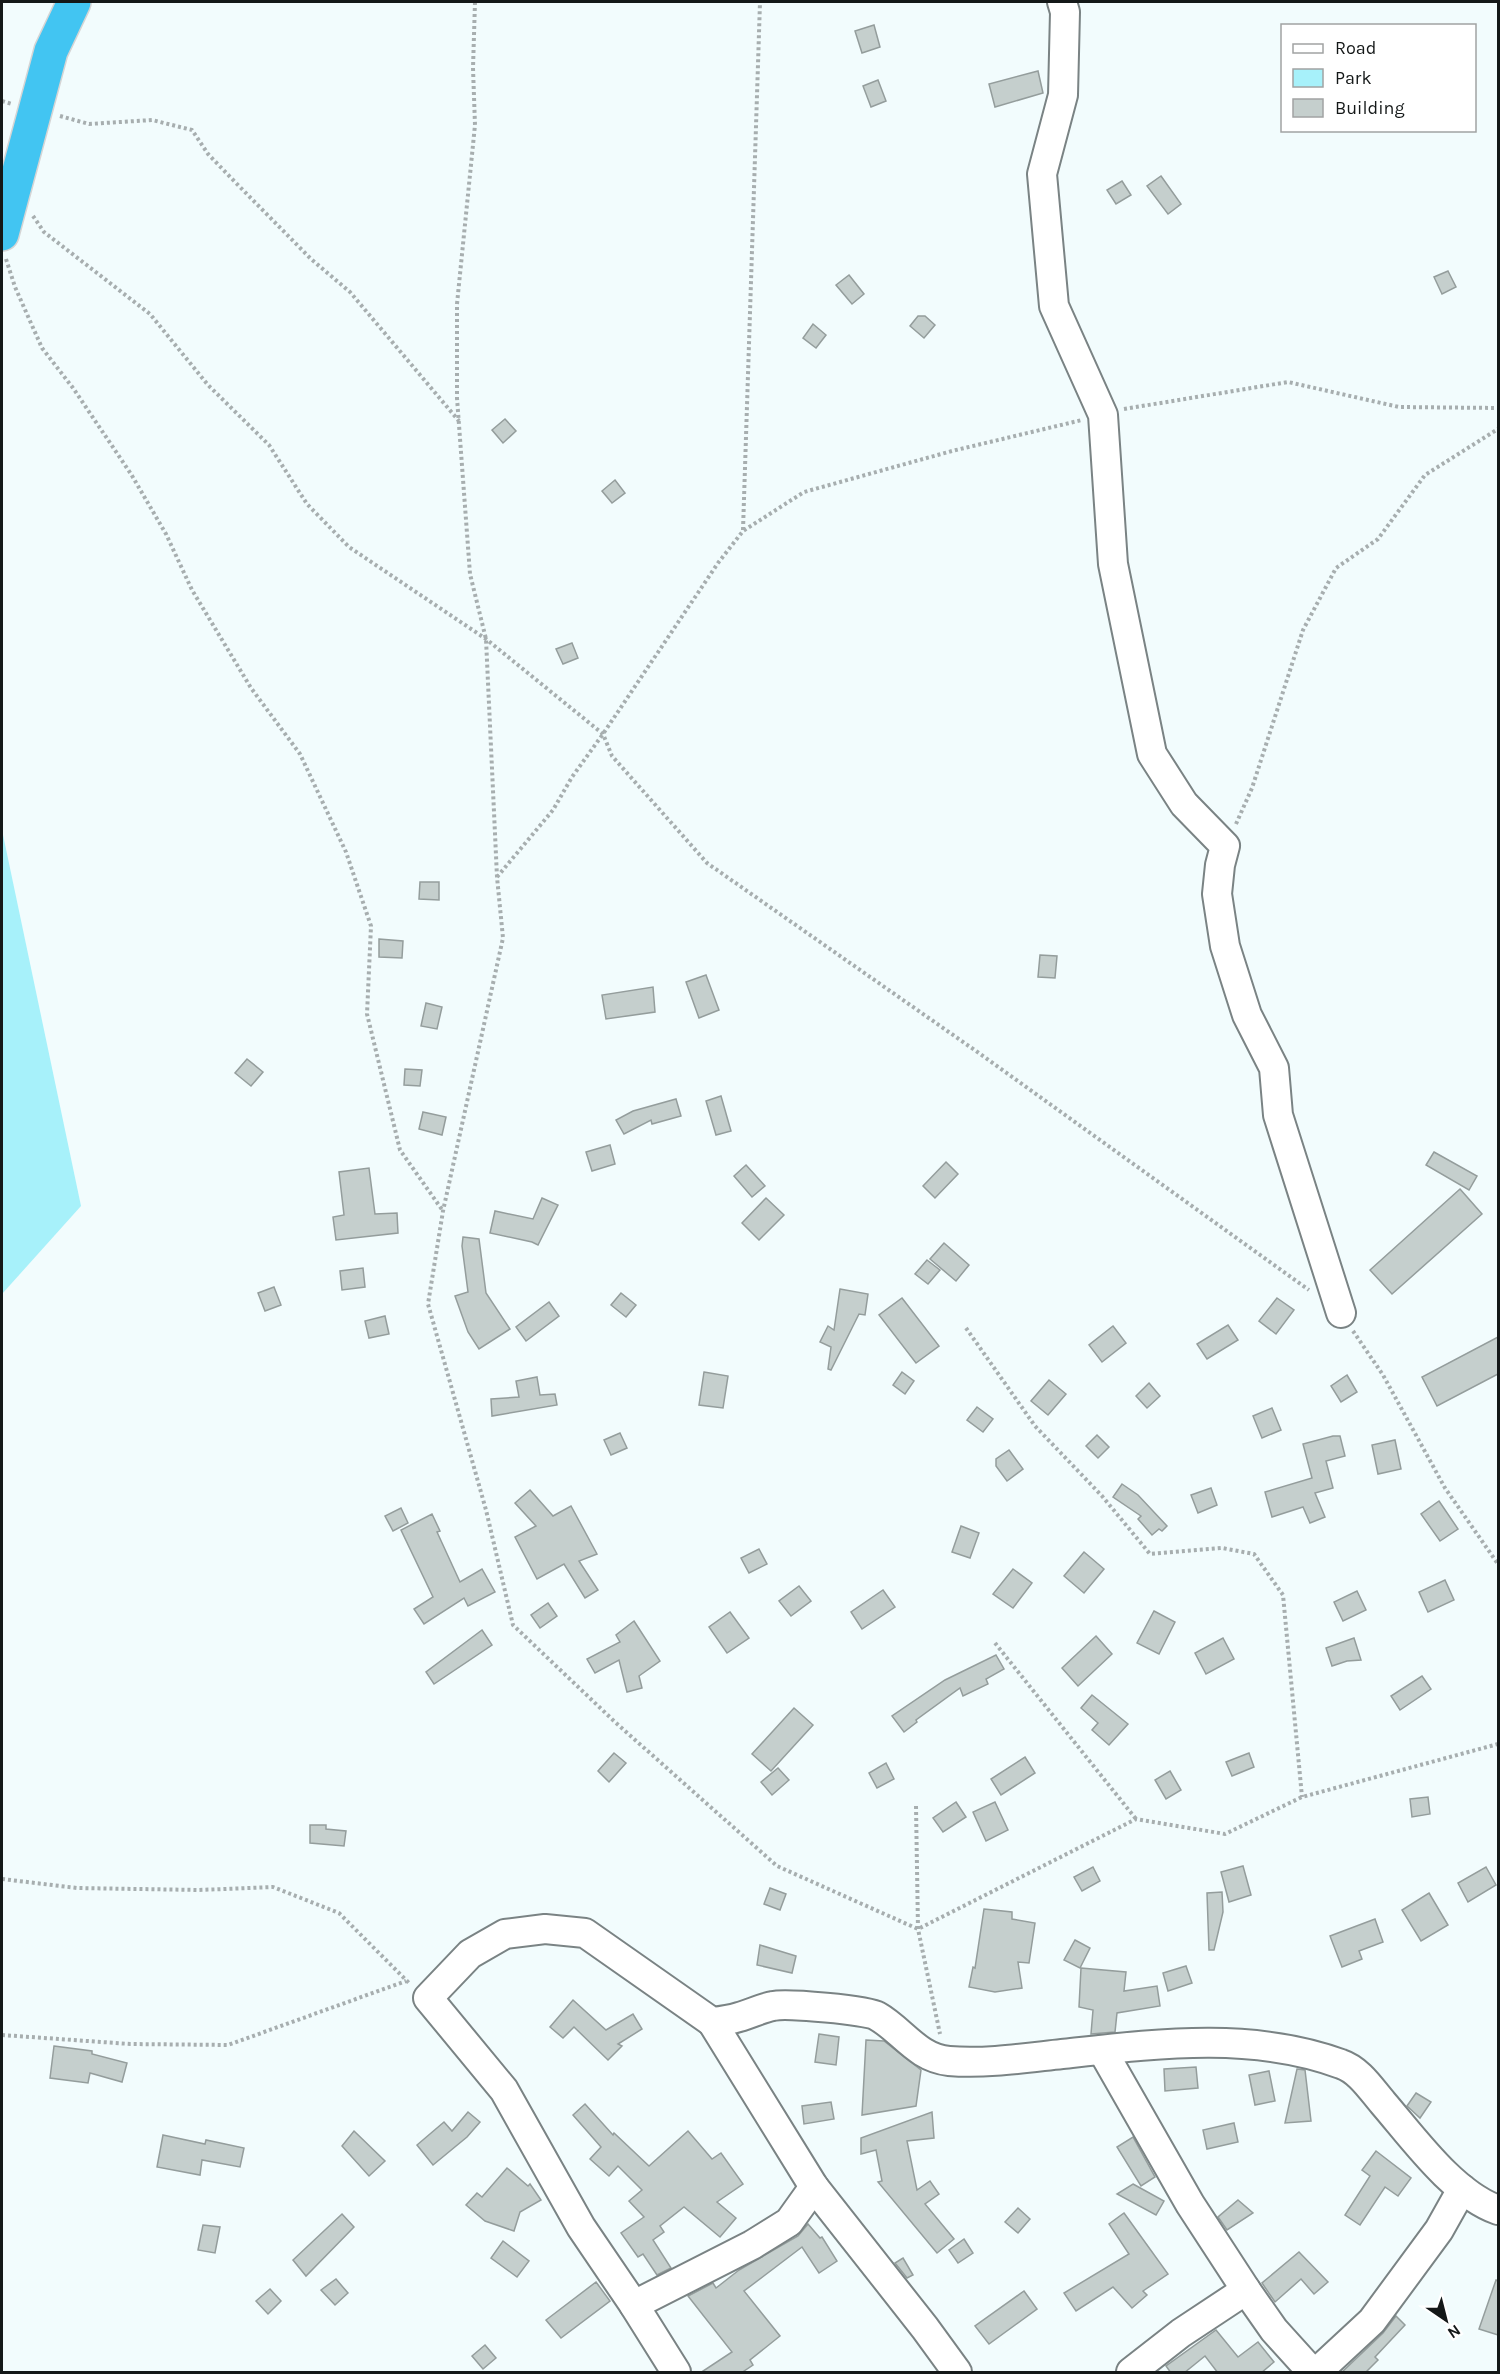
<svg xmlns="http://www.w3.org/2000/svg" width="1500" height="2374" font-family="Karla,sans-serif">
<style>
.green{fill:#a7f1fa}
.building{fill:#c5cfcd;stroke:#949d9c;stroke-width:1.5}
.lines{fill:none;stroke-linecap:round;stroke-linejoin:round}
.minor-casing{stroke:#7a8384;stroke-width:32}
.highway-casing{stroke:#d5d5d5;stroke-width:36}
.path{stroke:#a7aeaf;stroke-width:4;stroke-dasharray:3 3;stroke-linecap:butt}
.minor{stroke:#fff;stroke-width:28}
.highway{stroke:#42c5f2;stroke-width:33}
</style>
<rect width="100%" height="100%" fill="#f2fcfd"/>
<path class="green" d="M2 830 81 1206 2 1294Z"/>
<g class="building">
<path d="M874 25 880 47 862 53 855 31Z"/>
<path d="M1038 71 1043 93 995 107 989 84Z"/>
<path d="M878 80 886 101 871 107 863 86Z"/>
<path d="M1161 176 1181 204 1168 214 1147 186Z"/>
<path d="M1122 181 1131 195 1116 204 1107 190Z"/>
<path d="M1448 271 1456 287 1442 294 1434 277Z"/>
<path d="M849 275 864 294 852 304 836 285Z"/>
<path d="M918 316H925L935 325 924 338 910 326Z"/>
<path d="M813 324 826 335 816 348 803 338Z"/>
<path d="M505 419 516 431 503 443 492 430Z"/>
<path d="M615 480 625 493 612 503 602 491Z"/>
<path d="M572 643 578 658 563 664 556 649Z"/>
<path d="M420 882H439V900L419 899Z"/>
<path d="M379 939 403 941 402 958 379 957Z"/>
<path d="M1040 955 1057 956 1055 978 1038 977Z"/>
<path d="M706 975 719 1010 699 1018 686 982Z"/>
<path d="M653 987 655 1012 606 1019 602 995Z"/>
<path d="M426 1003 442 1007 437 1029 421 1026Z"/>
<path d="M247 1059 263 1072 251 1086 235 1073Z"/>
<path d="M405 1069 422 1070 420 1086 404 1085Z"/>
<path d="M721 1096 731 1131 716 1135 706 1101Z"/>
<path d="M676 1099 681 1116 652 1124 651 1120 624 1134 616 1120 633 1111Z"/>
<path d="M423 1112 446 1117 442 1135 419 1129Z"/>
<path d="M610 1145 615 1164 592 1171 586 1152Z"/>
<path d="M1434 1152 1477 1176 1469 1190 1426 1165Z"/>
<path d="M946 1162 958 1174 935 1198 923 1186Z"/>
<path d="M746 1165 765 1186 752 1197 734 1176Z"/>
<path d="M369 1168 375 1214 397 1213 398 1233 336 1240 333 1217 344 1215 339 1172Z"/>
<path d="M1460 1189 1482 1214 1392 1294 1370 1270Z"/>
<path d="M542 1198 558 1205 538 1245 532 1242 490 1233 495 1211 533 1219Z"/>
<path d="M766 1198 784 1215 759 1240 742 1223Z"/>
<path d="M463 1237 479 1239 486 1293 510 1329 479 1349 468 1332 455 1296 468 1292 462 1246Z"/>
<path d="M944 1243 969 1265 956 1281 930 1259Z"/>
<path d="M927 1260 940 1270 928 1284 915 1274Z"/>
<path d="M363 1268 365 1287 342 1290 340 1271Z"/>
<path d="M274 1287 281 1305 265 1311 258 1293Z"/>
<path d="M840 1289 868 1294 865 1315 859 1314 831 1370 828 1369 831 1347 820 1342 828 1326 834 1330Z"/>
<path d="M621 1293 636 1305 626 1317 611 1305Z"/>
<path d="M902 1298 939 1346 916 1363 879 1315Z"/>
<path d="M1277 1298 1294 1310 1276 1334 1259 1321Z"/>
<path d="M549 1302 559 1316 526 1341 516 1327Z"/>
<path d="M385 1316 389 1334 369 1338 365 1321Z"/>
<path d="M1228 1325 1238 1340 1207 1359 1197 1344Z"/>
<path d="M1113 1326 1126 1343 1102 1362 1089 1345Z"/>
<path d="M1498 1337V1374L1437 1406 1422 1377Z"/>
<path d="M704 1372 728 1376 723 1408 699 1405Z"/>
<path d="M902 1372 914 1381 905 1394 893 1385Z"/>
<path d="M1347 1375 1357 1392 1341 1402 1331 1386Z"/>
<path d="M537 1377 540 1395 555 1394 557 1405 492 1416 491 1399 519 1397 516 1381Z"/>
<path d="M1049 1380 1066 1394 1048 1415 1031 1401Z"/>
<path d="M1149 1383 1160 1396 1147 1408 1136 1396Z"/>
<path d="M977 1407 993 1419 983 1432 967 1420Z"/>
<path d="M1272 1408 1281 1430 1262 1438 1253 1416Z"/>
<path d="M620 1433 627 1448 611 1455 604 1440Z"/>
<path d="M1097 1435 1109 1447 1098 1458 1086 1446Z"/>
<path d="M1333 1436H1340L1345 1456 1326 1461 1333 1488 1315 1493 1325 1517 1310 1523 1303 1507 1272 1517 1265 1492 1312 1478 1303 1444Z"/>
<path d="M1395 1440 1401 1469 1378 1474 1372 1445Z"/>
<path d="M1009 1450 1023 1469 1007 1481 996 1466V1459Z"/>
<path d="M1122 1484 1138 1495 1167 1526 1162 1531 1159 1529 1152 1535 1138 1519 1141 1516 1113 1497Z"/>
<path d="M1211 1488 1217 1505 1198 1513 1191 1495Z"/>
<path d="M530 1490 553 1516 571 1506 597 1554 579 1561 598 1590 585 1598 564 1564 537 1579 515 1537 536 1526 515 1503Z"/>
<path d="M1439 1501 1458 1529 1440 1541 1421 1514Z"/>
<path d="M401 1508 408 1523 393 1531 385 1516Z"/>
<path d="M432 1514 440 1531 437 1532 460 1582 482 1569 495 1592 468 1606 464 1598 424 1624 414 1609 433 1597 401 1530Z"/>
<path d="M961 1526 979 1533 970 1558 952 1552Z"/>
<path d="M759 1549 767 1564 749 1573 741 1558Z"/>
<path d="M1084 1552 1104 1569 1084 1593 1064 1576Z"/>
<path d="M1013 1569 1032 1583 1013 1608 993 1594Z"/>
<path d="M1445 1580 1454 1600 1428 1612 1419 1592Z"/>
<path d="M799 1586 811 1601 791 1616 779 1601Z"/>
<path d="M883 1590 895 1607 862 1629 851 1612Z"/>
<path d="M1357 1591 1366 1610 1343 1621 1334 1602Z"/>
<path d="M548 1603 557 1616 540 1628 531 1615Z"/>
<path d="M1154 1611 1175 1622 1159 1654 1137 1643Z"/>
<path d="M730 1612 749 1638 727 1653 709 1627Z"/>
<path d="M634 1621 660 1661 639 1676 642 1688 627 1692 619 1660 595 1673 587 1659 620 1642 616 1635Z"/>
<path d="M482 1630 492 1645 434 1684 426 1672Z"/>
<path d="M1096 1636 1112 1654 1078 1686 1062 1668Z"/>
<path d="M1223 1638 1234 1659 1206 1674 1195 1653Z"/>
<path d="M1354 1638 1361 1660 1347 1661 1332 1666 1326 1648Z"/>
<path d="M996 1655 1004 1669 986 1679 988 1684 963 1696 960 1688 916 1720 917 1722 904 1732 892 1716 945 1680Z"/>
<path d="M1422 1676 1431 1689 1400 1710 1391 1696Z"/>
<path d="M1092 1695 1128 1724 1109 1745 1092 1730 1098 1723 1081 1708Z"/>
<path d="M794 1708 813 1725 771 1771 752 1754Z"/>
<path d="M614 1753 626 1763 609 1782 598 1771Z"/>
<path d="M1249 1753 1254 1767 1232 1776 1226 1762Z"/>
<path d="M1025 1757 1035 1773 1001 1795 991 1779Z"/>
<path d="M886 1763 894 1779 877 1788 869 1773Z"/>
<path d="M778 1768 789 1780 772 1795 761 1782Z"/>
<path d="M1170 1771 1181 1790 1166 1799 1155 1780Z"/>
<path d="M1428 1797 1430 1814 1412 1817 1410 1799Z"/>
<path d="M956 1802 966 1817 943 1832 933 1818Z"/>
<path d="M995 1802 1008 1830 986 1841 973 1812Z"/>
<path d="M310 1825H326V1829L346 1831 344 1846 310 1843Z"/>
<path d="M1243 1866 1251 1895 1229 1902 1221 1872Z"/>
<path d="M1093 1867 1100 1881 1082 1891 1074 1877Z"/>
<path d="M1486 1867 1496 1885 1468 1902 1458 1883Z"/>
<path d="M770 1888 786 1894 780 1910 764 1904Z"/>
<path d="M1222 1892 1223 1912 1214 1950H1209L1207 1893Z"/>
<path d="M1429 1893 1448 1925 1421 1941 1402 1910Z"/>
<path d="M984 1909 1012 1912V1919L1035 1923 1029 1963 1018 1962 1022 1988 995 1992 969 1987 973 1967 975 1968Z"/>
<path d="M1375 1919 1383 1942 1359 1951 1362 1959 1342 1967 1330 1936Z"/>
<path d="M1075 1940 1090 1948 1080 1968 1064 1960Z"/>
<path d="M760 1945 796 1956 792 1973 757 1965Z"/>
<path d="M1186 1966 1192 1983 1168 1991 1163 1973Z"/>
<path d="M1081 1968 1126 1972 1124 1991 1157 1986 1160 2006 1117 2013 1115 2032 1091 2034 1093 2010 1079 2007Z"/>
<path d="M573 2000 606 2030 633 2014 642 2029 618 2044 622 2046 608 2060 574 2027 563 2038 550 2027Z"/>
<path d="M819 2034 839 2037 836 2065 815 2062Z"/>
<path d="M866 2040 884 2041 921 2070 916 2106 862 2115Z"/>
<path d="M54 2046 92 2051V2054L127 2063 122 2082 90 2073 88 2083 50 2078Z"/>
<path d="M1196 2067 1198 2088 1165 2091 1164 2069Z"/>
<path d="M1297 2069 1305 2070 1311 2121 1285 2123Z"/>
<path d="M1269 2071 1275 2101 1255 2105 1249 2075Z"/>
<path d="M1416 2093 1431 2102 1420 2118 1407 2106Z"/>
<path d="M831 2102 834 2119 804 2124 802 2106Z"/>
<path d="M585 2104 613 2135 614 2133 649 2166 688 2131 712 2159 721 2153 743 2184 717 2202 736 2218 720 2237 684 2207 660 2226 664 2232 653 2240 671 2268 657 2275 643 2254 638 2257 621 2233 644 2217 629 2201 642 2190 618 2166 609 2176 590 2159 601 2147 573 2115Z"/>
<path d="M468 2112 480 2122 467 2137 433 2165 417 2145 444 2122 452 2131Z"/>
<path d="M932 2112 934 2138 907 2141 917 2190 930 2181 939 2194 925 2204 954 2239 937 2253 878 2182 882 2181 876 2150 861 2154V2138Z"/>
<path d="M1234 2123 1238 2142 1207 2149 1203 2130Z"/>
<path d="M354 2131 385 2161 369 2176 342 2146Z"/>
<path d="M163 2135 205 2144 206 2140 244 2148 240 2167 202 2160 200 2175 157 2167Z"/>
<path d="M1133 2137 1155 2177 1141 2186 1117 2147Z"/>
<path d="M1376 2151 1411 2178 1398 2196 1385 2187 1360 2225 1345 2215 1370 2176 1362 2170Z"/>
<path d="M507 2168 528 2186 530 2184 541 2200 520 2212 514 2231 485 2221 466 2205 477 2193 482 2197Z"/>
<path d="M1133 2184 1164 2201 1156 2215 1117 2194Z"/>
<path d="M1238 2200 1253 2213 1227 2230 1218 2217Z"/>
<path d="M1018 2208 1030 2219 1018 2233 1005 2222Z"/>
<path d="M1124 2213 1168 2274 1143 2291 1147 2295 1132 2308 1113 2287 1076 2311 1064 2293 1129 2254 1109 2224Z"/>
<path d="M342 2214 354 2227 306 2276 293 2260Z"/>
<path d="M808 2224 820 2238 822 2237 837 2261 819 2273 802 2247 744 2291 780 2336 750 2360 753 2365 741 2373H700L732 2352 688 2296 713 2283 716 2288 739 2270 798 2236Z"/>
<path d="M203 2225 220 2227 215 2253 198 2250Z"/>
<path d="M964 2239 973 2253 958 2263 949 2250Z"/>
<path d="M503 2241 529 2261 517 2277 491 2258Z"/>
<path d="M1299 2252 1328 2282 1314 2294 1301 2279 1275 2302 1262 2283Z"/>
<path d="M903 2258 913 2275 907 2278 895 2263Z"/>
<path d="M336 2279 348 2293 335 2305 321 2290Z"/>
<path d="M1496 2280 1498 2281V2335L1479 2329Z"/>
<path d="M596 2282 610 2301 561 2338 546 2320Z"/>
<path d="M270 2289 281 2301 268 2314 256 2301Z"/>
<path d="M1024 2291 1037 2309 989 2344 975 2326Z"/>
<path d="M1396 2316 1405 2325 1375 2357 1378 2360 1365 2373H1341L1383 2333Z"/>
<path d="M1216 2330 1238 2357 1258 2342 1274 2362 1261 2373H1218L1205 2356 1184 2373H1171L1166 2366Z"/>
<path d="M485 2345 496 2358 483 2369 472 2356Z"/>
</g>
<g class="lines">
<defs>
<g id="minor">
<path d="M1062 2 1065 12 1063 95 1042 174 1054 306 1103 415 1113 564 1152 754 1184 804 1225 846 1220 865 1217 894 1225 946 1247 1015 1274 1068 1278 1115 1341 1313"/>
<path d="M712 2022 814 2187 925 2328 957 2372"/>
<path d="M1102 2050 1190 2204 1246 2290 1274 2330 1312 2372"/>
<path d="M634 2305 752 2245 789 2222 814 2187"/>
<path d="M676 2372 634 2305 581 2227 504 2090 428 1998 470 1954 505 1934 545 1929 585 1933 712 2022C721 2021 730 2020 739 2017 750 2014 762 2008 773 2006 786 2003 867 2010 877 2016 902 2030 917 2058 949 2061 986 2064 1025 2058 1062 2054 1154 2044 1252 2031 1341 2064 1359 2070 1371 2089 1383 2103 1414 2139 1453 2194 1498 2210"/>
<path d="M1131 2372 1181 2333 1246 2290"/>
<path d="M1317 2372 1372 2321 1439 2230 1462 2189"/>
</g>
<path id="highway" d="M2 234 51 51 74 2"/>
</defs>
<use href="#minor" class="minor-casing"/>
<use href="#highway" class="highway-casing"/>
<g class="path">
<path d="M475 2 473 68 475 125 457 304V398L470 574 486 639 497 877 503 938 443 1211 428 1304 486 1510 513 1625 615 1722 777 1866 918 1929 1136 1819 1225 1834 1302 1797 1498 1744"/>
<path d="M2 101 12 104"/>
<path d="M60 116 89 124 152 120 192 130 208 154 236 183 311 259 350 292 459 421"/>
<path d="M33 216 44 232 150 314 208 385 269 445 307 504 349 547 486 639 603 734 612 756 707 863 976 1051 1309 1290"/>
<path d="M6 259 15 287 42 348 73 388 131 474 166 534 192 590 251 688 300 754 346 852 371 926 367 1014 400 1150 443 1211"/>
<path d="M1124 409 1288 382 1399 407 1498 408"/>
<path d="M743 530 760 2"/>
<path d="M1236 824 1252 788 1303 630 1336 568 1378 539 1425 475 1498 429"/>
<path d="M497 877 553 810 572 777 603 734 718 563 743 531 804 492 952 451 1082 420"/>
<path d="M966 1328 1035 1426 1102 1496 1150 1554 1222 1548 1254 1554 1283 1595 1302 1797"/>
<path d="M1353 1331 1383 1375 1445 1488 1498 1564"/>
<path d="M995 1643 1136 1819"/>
<path d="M916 1806 918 1929 940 2034"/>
<path d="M2 1879 77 1888 199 1890 273 1887 339 1913 410 1984"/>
<path d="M2 2035 130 2044 228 2045 406 1981"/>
</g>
<use href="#minor" class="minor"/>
<use href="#highway" class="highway"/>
</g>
<rect width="1500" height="2374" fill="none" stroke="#141818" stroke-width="6"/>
<rect x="1281" y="24" width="195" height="108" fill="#ffffff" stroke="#a1a3a3" stroke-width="1.5"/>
<rect x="1293" y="44" width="30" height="9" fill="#ffffff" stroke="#a1a3a3" stroke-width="1.5"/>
<text x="1335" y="54" font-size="18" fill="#141818">Road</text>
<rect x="1293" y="69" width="30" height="18" fill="#a7f1fa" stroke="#a1a3a3" stroke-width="1.5"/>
<text x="1335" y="84" font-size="18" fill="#141818">Park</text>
<rect x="1293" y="99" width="30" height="18" fill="#c5cfcd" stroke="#a1a3a3" stroke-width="1.5"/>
<text x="1335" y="114" font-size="18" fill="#141818">Building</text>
<g transform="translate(1446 2320) rotate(145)" stroke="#ffffff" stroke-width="4.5" paint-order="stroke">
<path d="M0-4.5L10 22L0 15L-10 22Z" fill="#141818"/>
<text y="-9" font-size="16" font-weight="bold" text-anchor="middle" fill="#141818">N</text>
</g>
</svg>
